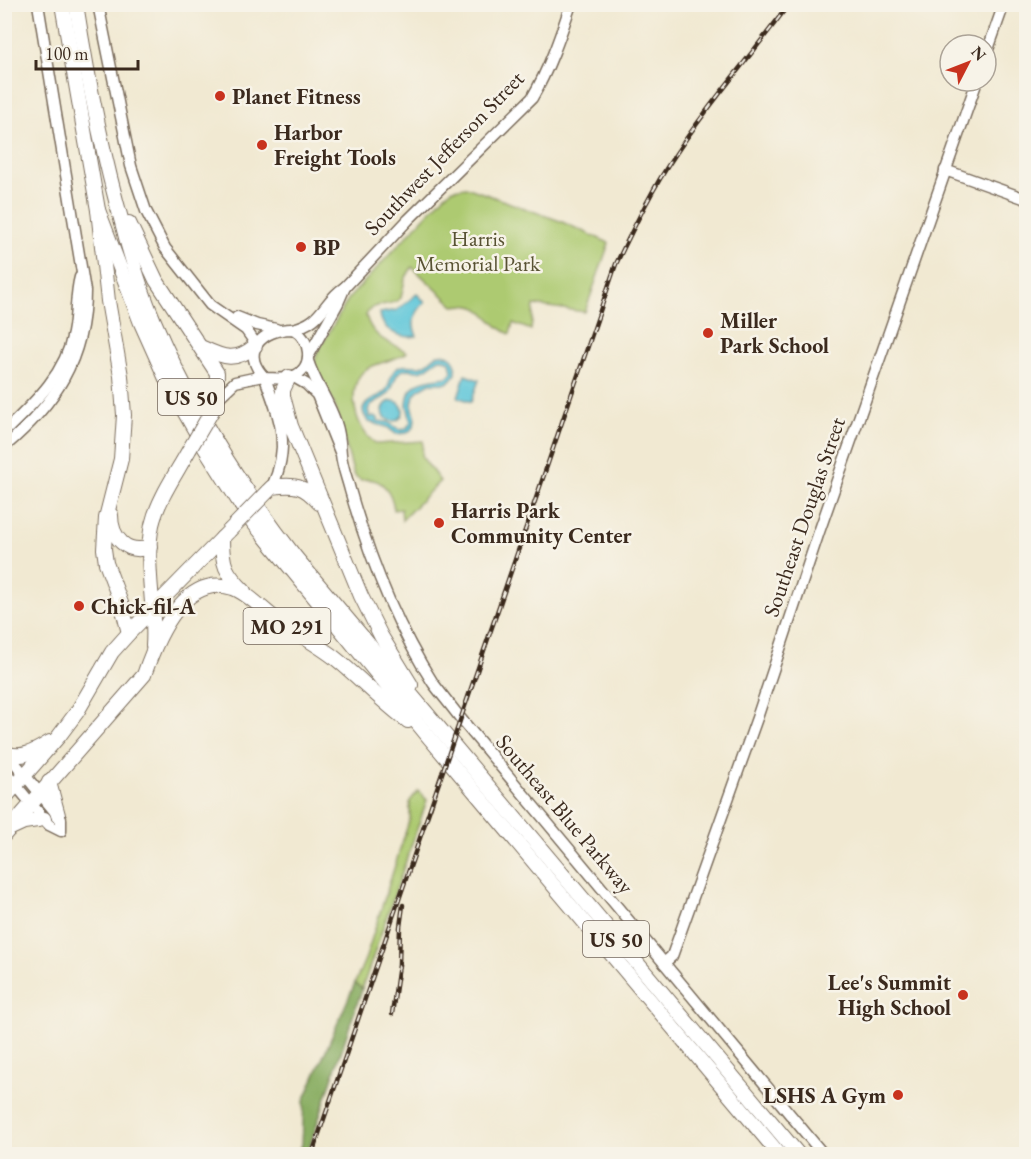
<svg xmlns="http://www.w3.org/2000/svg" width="1031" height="1159" font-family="'EB Garamond',serif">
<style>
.green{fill:#adca71;stroke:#747a48;stroke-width:1.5}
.forest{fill:#8aae63;stroke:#626c40;stroke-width:1.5}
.water{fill:#5dc6d9;stroke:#4c787c;stroke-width:1.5;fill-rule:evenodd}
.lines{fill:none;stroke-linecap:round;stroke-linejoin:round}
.secondary-casing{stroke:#7b6d5d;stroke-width:13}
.highway-casing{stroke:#7b6d5d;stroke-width:16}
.secondary{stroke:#fff;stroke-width:10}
.highway{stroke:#fff;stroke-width:14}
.rail-casing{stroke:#3b2a1e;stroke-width:4.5}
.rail{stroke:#f7f3e8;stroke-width:2;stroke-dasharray:7;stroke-linecap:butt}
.highway-bridge-casing{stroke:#7b6d5d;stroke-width:16;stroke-linecap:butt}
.highway-bridge{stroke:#fff;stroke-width:14}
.poi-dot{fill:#c8321e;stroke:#f7f3e8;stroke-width:2}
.labels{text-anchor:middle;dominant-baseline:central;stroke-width:5;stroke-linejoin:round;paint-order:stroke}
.shield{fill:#f7f3e8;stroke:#73665b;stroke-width:1.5}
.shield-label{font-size:21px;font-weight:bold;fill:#3b2a1e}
.poi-label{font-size:22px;font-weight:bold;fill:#3b2a1e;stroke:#f7f3e8;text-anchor:start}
.street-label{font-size:22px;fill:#3b2a1e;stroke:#f7f3e8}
.park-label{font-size:22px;fill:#585233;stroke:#f7f3e8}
</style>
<rect width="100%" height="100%" fill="#f7f3e8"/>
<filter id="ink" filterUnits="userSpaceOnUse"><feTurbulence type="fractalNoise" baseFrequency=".0167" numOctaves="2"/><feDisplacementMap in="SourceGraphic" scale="12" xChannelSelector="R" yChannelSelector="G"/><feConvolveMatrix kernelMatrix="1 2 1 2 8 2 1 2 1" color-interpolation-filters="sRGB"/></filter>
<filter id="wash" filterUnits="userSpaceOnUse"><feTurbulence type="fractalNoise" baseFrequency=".008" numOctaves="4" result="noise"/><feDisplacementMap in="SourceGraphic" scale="24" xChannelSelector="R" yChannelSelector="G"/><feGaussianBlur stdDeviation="1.35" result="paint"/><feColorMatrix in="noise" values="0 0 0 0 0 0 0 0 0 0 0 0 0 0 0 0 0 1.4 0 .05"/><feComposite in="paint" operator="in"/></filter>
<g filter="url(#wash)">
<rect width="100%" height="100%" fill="#f1e9d2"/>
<g class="green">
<path d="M466 187 560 221 609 243 585 312 534 305 531 330 513 323 510 334C484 323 489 301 454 306L412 267 405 279 401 298C390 308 370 301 366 316 373 339 389 342 407 352 403 359 376 362 365 370 344 387 356 433 377 444L423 441 422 457 440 481 402 520 401 509 394 510C392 492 382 476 361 480L354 475 335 406 314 365 317 353 349 298 446 194 453 189Z"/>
<path d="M418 791 427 800 362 989 355 983 366 957 410 818V801Z"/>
</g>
<path class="forest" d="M355 983 362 989 307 1154H298L302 1144 304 1101Z"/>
<g class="water">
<path d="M417 294 425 302C415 313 410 322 417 336 401 339 381 331 380 313L397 310Z"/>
<path d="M439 354C452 354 457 361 456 374L447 383H430L418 390 414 395 412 404 415 417 414 427 407 433 396 434 387 427 369 422C351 401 379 401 387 389 391 382 389 374 397 368 404 363 411 367 420 366 428 366 432 357 439 354ZM439 359H445L450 362 452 372 447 377C429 380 409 378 407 403 407 409 410 415 411 422L406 429 400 430 388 422 378 421V418L374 416 370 417 368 410 370 406C375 400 383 400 389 393 396 383 393 370 409 369 423 375 428 366 439 359Z"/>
<path d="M465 375 479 380 471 402 458 397Z"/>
<circle cx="393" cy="411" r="10"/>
</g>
</g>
<g filter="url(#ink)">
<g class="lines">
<defs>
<g id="secondary">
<path d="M98 4 131 166 146 211 165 248 210 305 246 330 256 344"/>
<path d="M986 55 1004 4"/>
<path d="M945 170 1026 199"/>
<path d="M237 317 257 325 276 329"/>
<path d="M292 329C324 322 321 303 345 287L408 220 532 98C549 69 560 37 571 4"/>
<path d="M292 329C311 337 315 367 294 376 285 380 275 378 265 378 239 352 262 329 292 329Z"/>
<path d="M309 355 338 303 345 287"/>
<path d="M308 361C315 383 329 401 336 423 340 434 340 443 341 454 342 466 347 478 350 490 369 556 395 624 433 683 442 695 452 707 461 719L823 1154"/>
<path d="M292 376 306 384 317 395 340 452"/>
<path d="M265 378C280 419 291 445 272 487"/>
<path d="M216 400 235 382 263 376"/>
<path d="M4 432C33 404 66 374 73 333 77 314 75 295 80 277"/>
<path d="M4 447C55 404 85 359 85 291L38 4"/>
<path d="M4 771 49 825 61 831V819L5 751"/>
<path d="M664 963 672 956 757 718 819 532 977 81"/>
</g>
<g id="highway">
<path d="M62 4 98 210 108 301 121 376 124 415 121 459 106 518 104 549 106 563 122 606 129 633"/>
<path d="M76 4C88 80 102 153 123 226 131 258 141 291 154 321 190 406 239 485 296 558L798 1154"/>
<path d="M98 210 141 323 167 381 205 448 248 516 428 736 779 1154"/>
<path d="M129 223 156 280 217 373 216 400 212 411"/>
<path d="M203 348C224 358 236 362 255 346"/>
<path d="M289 377 283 390V396L291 426 361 596 381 636 411 685"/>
<path d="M267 492 272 487C295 484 304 485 319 503"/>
<path d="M111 515C111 538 127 555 150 547"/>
<path d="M222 538C222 565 225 572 244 591"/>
<path d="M153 646C156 607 144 564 152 525 158 499 176 474 189 450"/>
<path d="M7 753C22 760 37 750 50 742"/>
<path d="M49 782 58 815"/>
<path d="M4 799 59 736 77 712 112 652 129 633 229 531"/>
<path d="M11 828 24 822 44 819"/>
<path d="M4 835 144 675C156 640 183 572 233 588 249 594 263 610 277 620 296 633 317 644 335 658 360 678 382 702 408 721"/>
</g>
</defs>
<use href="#secondary" class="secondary-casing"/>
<use href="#highway" class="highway-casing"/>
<use href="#secondary" class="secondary"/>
<use href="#highway" class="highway"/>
<defs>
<g id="rail">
<path d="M392 1014 399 965 400 927 403 905"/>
<path d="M312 1154 616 264C634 227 652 189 675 155 710 102 752 55 789 4"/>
</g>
</defs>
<use href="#rail" class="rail-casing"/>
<use href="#rail" class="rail"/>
<defs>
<g id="highway-bridge">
<path d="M189 450 212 411"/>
<path d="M229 531 267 492"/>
</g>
</defs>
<use href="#highway-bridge" class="highway-bridge-casing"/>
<use href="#highway-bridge" class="highway-bridge"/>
</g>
</g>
<g class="poi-dot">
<circle cx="220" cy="96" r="6"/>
<circle cx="262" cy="145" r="6"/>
<circle cx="301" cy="247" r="6"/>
<circle cx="708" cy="333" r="6"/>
<circle cx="439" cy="523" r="6"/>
<circle cx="79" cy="606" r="6"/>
<circle cx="963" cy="995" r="6"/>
<circle cx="898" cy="1095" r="6"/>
</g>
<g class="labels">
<g class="shield">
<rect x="158" y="379" width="66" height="36" rx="4.5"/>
<rect x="243.5" y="608" width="87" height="36" rx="4.5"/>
<rect x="583" y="921" width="66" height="36" rx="4.5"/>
</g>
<g class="shield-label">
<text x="191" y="397">US 50</text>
<text x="287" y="626">MO 291</text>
<text x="616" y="939">US 50</text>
</g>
<g class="poi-label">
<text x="232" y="96">Planet Fitness</text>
<text x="274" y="132">Harbor<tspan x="274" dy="25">Freight Tools</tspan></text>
<text x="313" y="247">BP</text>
<text x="720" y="320">Miller<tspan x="720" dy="25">Park School</tspan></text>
<text x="451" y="510">Harris Park<tspan x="451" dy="25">Community Center</tspan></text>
<text x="91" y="606">Chick-fil-A</text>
<text x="951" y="982" text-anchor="end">Lee's Summit<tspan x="951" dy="25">High School</tspan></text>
<text x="886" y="1095" text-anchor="end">LSHS A Gym</text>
</g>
<g class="street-label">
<text transform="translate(444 153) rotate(-46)">Southwest Jefferson Street</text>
<text transform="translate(804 517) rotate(-71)">Southeast Douglas Street</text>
<text transform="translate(565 814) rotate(50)">Southeast Blue Parkway</text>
</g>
<g class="park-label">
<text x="478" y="238">Harris<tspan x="478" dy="25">Memorial Park</tspan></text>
</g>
</g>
<rect width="1031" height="1159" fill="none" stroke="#f7f3e8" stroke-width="24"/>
<g transform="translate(968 63) rotate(48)"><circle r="28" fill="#f7f3e8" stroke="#aca397" stroke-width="1.5"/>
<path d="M0-4.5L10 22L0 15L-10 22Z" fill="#c8321e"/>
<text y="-9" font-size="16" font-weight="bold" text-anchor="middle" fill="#3b2a1e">N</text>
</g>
<path d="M36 60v9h102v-9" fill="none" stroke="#3b2a1e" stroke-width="3"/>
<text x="45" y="60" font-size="18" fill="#3b2a1e" stroke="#f7f3e8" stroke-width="4.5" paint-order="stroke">100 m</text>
</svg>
